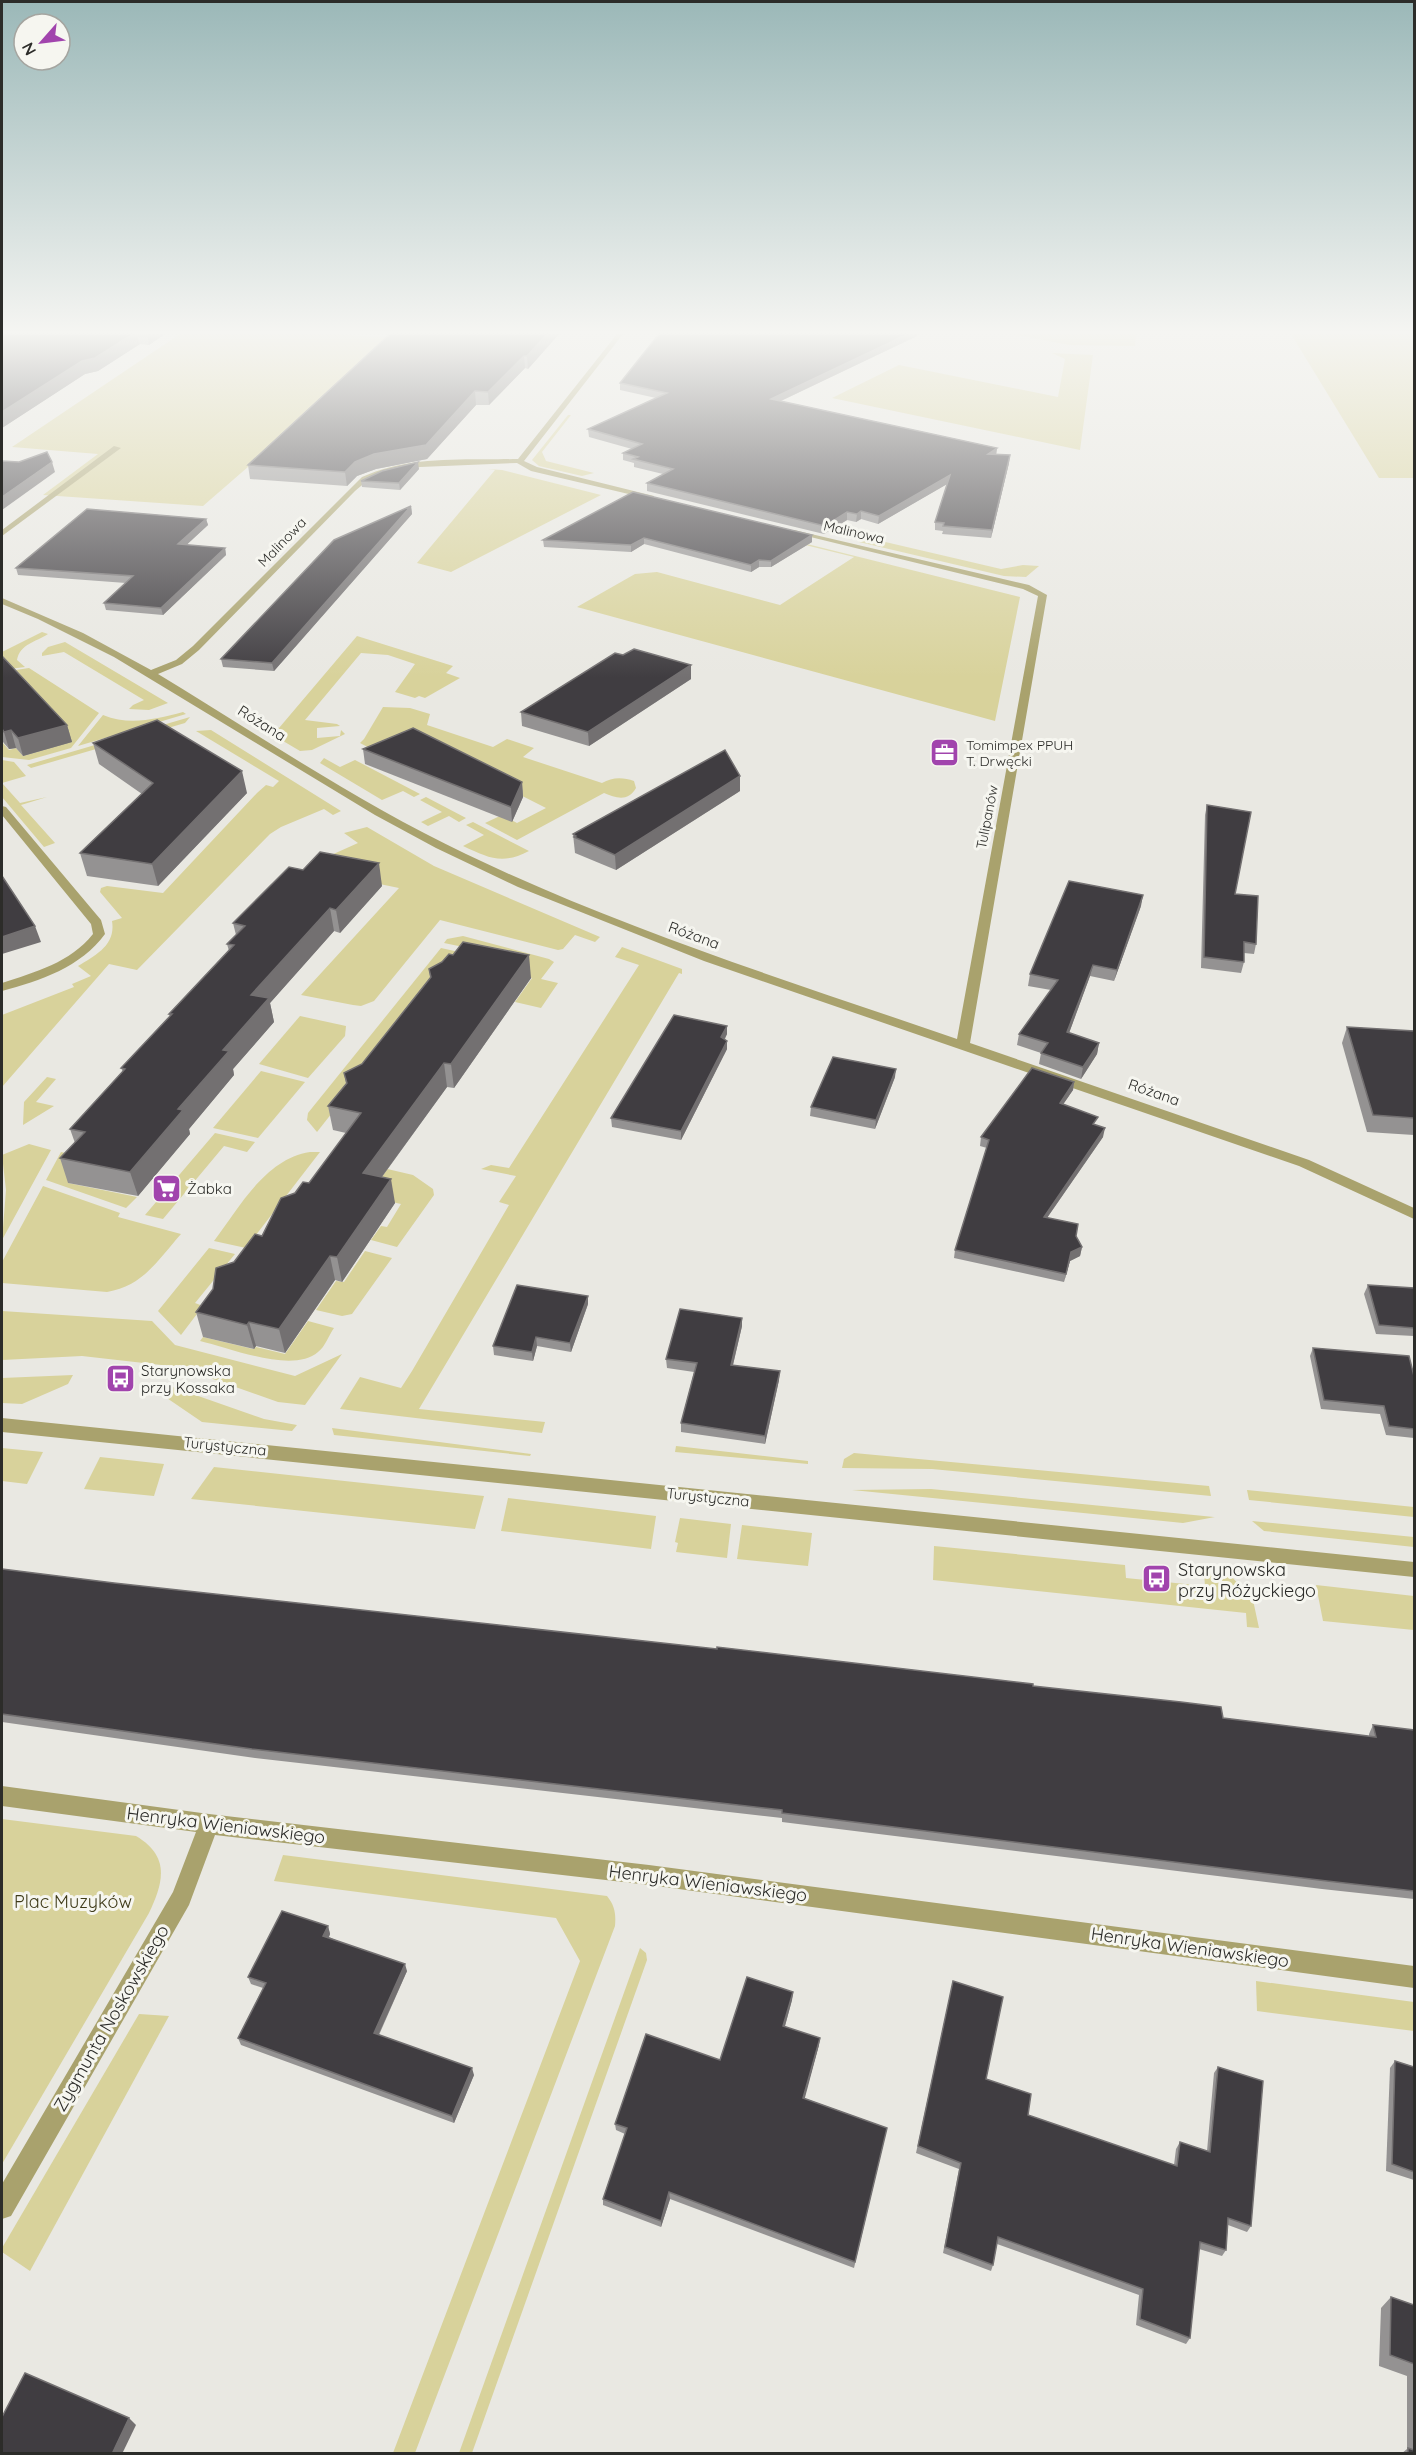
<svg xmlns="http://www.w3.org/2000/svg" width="1416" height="2455" font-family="Quicksand,sans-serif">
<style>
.green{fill:#d8d29b}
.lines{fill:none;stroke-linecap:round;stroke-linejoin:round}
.minor{fill:#a9a26d;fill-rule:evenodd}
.wall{fill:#949292}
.shaded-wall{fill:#737071}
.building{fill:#403d41;stroke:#737071;stroke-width:1.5}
.labels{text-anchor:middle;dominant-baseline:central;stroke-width:6;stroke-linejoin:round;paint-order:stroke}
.far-street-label{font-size:14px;fill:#2c2c29;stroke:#f6f6f0}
.far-poi-label{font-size:14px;fill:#2c2c29;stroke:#f6f6f0;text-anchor:start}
.street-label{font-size:15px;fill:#2c2c29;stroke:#f6f6f0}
.poi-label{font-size:15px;fill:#2c2c29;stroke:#f6f6f0;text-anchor:start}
.near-poi-label{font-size:18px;fill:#2c2c29;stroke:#f6f6f0;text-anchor:start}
.near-street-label{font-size:18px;fill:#2c2c29;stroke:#f6f6f0}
.near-park-label{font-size:18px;fill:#3f3b19;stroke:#f6f6f0}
</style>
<rect width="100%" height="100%" fill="#e9e8e2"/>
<g class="green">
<path d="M180 334H330L397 338 203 506 43 495 98 454 12 447Z"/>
<path d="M1010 334H1136L1135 346 1070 345Z"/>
<path d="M1291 334H1414V478H1379Z"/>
<path d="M1052 353 1093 355 1080 450 832 398 899 365 1058 397 1065 359Z"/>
<path d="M568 415H571L542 452 546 461 594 473 582 476 539 466 532 460Z"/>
<path d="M488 469 502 470 605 496 601 495 451 572 417 563 495 470Z"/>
<path d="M864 537 1001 569 1023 565 1039 566 1026 577 1004 576 859 542Z"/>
<path d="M799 542 1020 597 995 721 577 607 635 574 657 572 780 605 854 557 797 543Z"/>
<path d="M42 632 48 634C36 642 20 644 17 660L25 667 2 670V652Z"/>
<path d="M357 636 453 666 446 673 460 678 425 698 419 696 415 698 395 692 415 664 388 655 361 653 305 720 337 724 340 726 317 728V738L340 736 341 730 345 734 312 750 300 751 241 716 250 712 279 728Z"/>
<path d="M65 642 168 703 149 710 129 709 133 705 144 700 64 652 42 656V653L48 647Z"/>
<path d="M29 668 99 713 71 748 29 760 2 757V742L9 750 16 748 23 756 47 749 2 672Z"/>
<path d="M383 707 410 708 430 714 427 725 493 747 507 739 534 748 523 757 602 783C612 777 623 777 634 781L636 788C628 802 616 798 604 793L517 840 485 823 502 815 517 823 546 808 415 742 377 752 360 743 364 739Z"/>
<path d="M183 712 186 714 78 746 103 715C130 726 156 719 183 712Z"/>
<path d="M190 717 185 723 31 768 27 765Z"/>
<path d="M211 730 341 811 333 815 324 809 281 827 270 834 137 970 109 964 2 1087V1015L74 987 72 984 91 976 78 966C96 955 116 945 112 921L122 918 100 892 101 888 107 886 163 893 257 793 266 785 273 787 279 781 196 731Z"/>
<path d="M324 758 340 767 355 760 420 794 414 797 403 791 382 800 320 763Z"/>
<path d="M2 760 14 762 26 776 2 783 20 803 47 797 21 805 55 843 44 847 2 797Z"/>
<path d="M426 797 466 818 459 822 449 816 428 826 421 822 442 812 420 800Z"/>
<path d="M473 822 529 851C502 865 489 858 463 846L484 835 466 825Z"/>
<path d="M367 827 434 866 600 937 595 942 575 935 563 949 558 950 440 920 374 1001 361 1006 353 1005 301 995 399 888 365 881 284 888 302 869 314 871 329 856 358 843 344 833Z"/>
<path d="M463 936 549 959 554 962 541 979 558 983 541 1008 515 1002 532 978 499 972 478 950 444 943 447 939Z"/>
<path d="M622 947 682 969V974L679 973 419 1409 545 1422 542 1433 340 1409 360 1377 401 1388 412 1371 509 1205 499 1202 516 1176 481 1169 491 1165 509 1168 639 965 615 957Z"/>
<path d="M441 948 459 952 317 1132 307 1120 308 1113Z"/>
<path d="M300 1016 346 1026 345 1036 308 1078 259 1064Z"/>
<path d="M261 1071 305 1082 258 1138 213 1128Z"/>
<path d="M47 1077 56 1079 36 1102 54 1106 23 1125 24 1102Z"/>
<path d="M215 1133 255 1142 247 1152 224 1146 163 1219 145 1215Z"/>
<path d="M29 1144 51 1150 2 1240 6 1190 2 1155Z"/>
<path d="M61 1152 90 1158 68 1183 137 1197 126 1208 46 1180Z"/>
<path d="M310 1152H320L246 1248 214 1241C240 1207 265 1159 310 1152Z"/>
<path d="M336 1157 413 1175 433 1189 434 1195 397 1247 371 1240 381 1226 387 1227 401 1204 366 1196Z"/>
<path d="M43 1186 120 1213 118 1217 181 1234C158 1260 143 1286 107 1292L2 1283V1262Z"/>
<path d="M209 1248 235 1254 195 1303 203 1306 181 1335 158 1311Z"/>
<path d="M365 1251 392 1258 352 1314 342 1316 316 1310 336 1281 344 1282Z"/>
<path d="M2 1311 152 1321 175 1345 295 1376 342 1354 305 1405 278 1402 179 1367 82 1356 2 1360Z"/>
<path d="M308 1321 334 1328C329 1335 325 1347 318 1352 293 1374 230 1348 200 1341L203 1337 253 1349 256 1347 285 1354Z"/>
<path d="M73 1375 68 1384 22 1404 2 1403V1378Z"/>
<path d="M164 1384 264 1419 297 1425 292 1431 202 1422 158 1392Z"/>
<path d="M332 1428 531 1454 530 1456 334 1435Z"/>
<path d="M676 1446 808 1461V1464L675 1452Z"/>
<path d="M2 1448 43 1452 27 1484 2 1481Z"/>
<path d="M854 1453 1209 1486 1211 1496 932 1469 842 1468 844 1459Z"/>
<path d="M100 1457 164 1464 154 1496 84 1489Z"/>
<path d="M214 1467 484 1496 475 1529 191 1499Z"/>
<path d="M931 1489 1214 1517H1215L1183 1523 852 1490Z"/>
<path d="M1247 1490 1414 1507V1517L1249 1500Z"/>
<path d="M508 1498 656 1516 651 1549 501 1531Z"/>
<path d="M680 1518 731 1524 727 1558 676 1552 678 1543 675 1542Z"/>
<path d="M1252 1521 1414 1537V1547L1264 1531Z"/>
<path d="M742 1525 812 1533 808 1566 737 1559Z"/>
<path d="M934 1546 1125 1565 1126 1578 1205 1586 1204 1573 1231 1576 1253 1600 1259 1628 1247 1627 1246 1613 933 1580Z"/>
<path d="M1316 1585 1414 1596V1630L1323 1621Z"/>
<path d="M2 1819 136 1836C171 1857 163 1883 149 1913L2 2164Z"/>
<path d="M283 1855 607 1896C615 1906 616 1914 615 1926L415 2453H393L580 1961 556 1918 274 1881Z"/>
<path d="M640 1948 646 1953 647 1960 472 2453H459Z"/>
<path d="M1256 1981 1414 2002V2031L1257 2011Z"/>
<path d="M139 2014 169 2016 30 2271 2 2252V2248Z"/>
</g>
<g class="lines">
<g class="minor">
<path d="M617 334H623L524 461 537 467 654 496V500L531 471 517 463 420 467 384 473 368 480 355 491 199 650 182 664 158 674C260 736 359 803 466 854 624 930 792 982 957 1039L1038 596 1023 589 790 532 794 530 1029 585 1047 595 970 1043 1309 1160 1414 1208V1219L1299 1166 704 961 518 887 436 848 375 815 114 657 38 619 2 604V598L83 633 151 670 176 660 193 646 362 477C409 455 468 460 518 459Z"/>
<path d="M114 446 121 448 2 536V530Z"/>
<path d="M2 806 6 807 101 920 105 934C81 967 40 981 2 991V983C35 972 70 963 93 934L91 924 2 815Z"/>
<path d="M2 1418 1414 1562V1577L2 1432Z"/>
<path d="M2 1786 209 1814 649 1865 1414 1966V1988L649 1885 215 1835 189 1905 11 2216 2 2219V2184L173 1892 196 1832 2 1806Z"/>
</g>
</g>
<g class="wall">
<path d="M2 334H165L149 345 140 344 98 371 85 374 2 428Z"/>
<path d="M390 334H559L528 369 525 368 489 405H476L427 459 376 469 357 476 347 486 250 479 248 465Z"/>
<path d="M917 336 781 401 997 448 996 454 1009 463 991 538 942 534 943 531 935 530V522L947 484 878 524 861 519 856 522 847 520 824 534 647 491V483L663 474 634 467V463L623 460V453L632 449 589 437 588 429 656 398 620 390V383Z"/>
<path d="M419 469 400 490 362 487 361 481Z"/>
<path d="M411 506 412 514 274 671 223 667 221 659Z"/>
<path d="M206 519 208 525 186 545 225 548 226 555 163 615 106 610 104 603 126 583 18 575 16 568Z"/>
<path d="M812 535V542L771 567H759L751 572 644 544 631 552 544 547 543 540Z"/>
<path d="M623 655 691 665V679L589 746 522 726 521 712Z"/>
<path d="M2 656 67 725 72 742 23 756 16 748 9 749 3 742H2Z"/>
<path d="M93 743 247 793 158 886 87 876 80 853 142 794 99 764Z"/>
<path d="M363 749 522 782 523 797 512 822 365 764Z"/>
<path d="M740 791 616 870 575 853 573 834Z"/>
<path d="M1207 805 1235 894 1256 944 1254 954 1244 953V962L1241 973 1201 968 1205 815Z"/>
<path d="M382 886 340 933 334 931 270 1003 274 1022 233 1069 234 1075 189 1129 190 1134 138 1196 68 1183 60 1158 75 1143 70 1129 123 1072 121 1068 170 1017 169 1014 229 951 227 944 236 935 233 923Z"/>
<path d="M1141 906 1114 981 1090 976 1069 1033 1099 1043 1097 1054 1081 1079 1039 1064 1041 1053 1017 1045 1019 1034 1051 990 1028 986 1030 974Z"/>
<path d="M429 969 531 978 454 1088 447 1087 382 1177 395 1203 342 1282 335 1280 285 1353 256 1346 254 1349 203 1337 196 1312 234 1262 262 1236 295 1193 309 1183 346 1133 333 1130 328 1106 346 1084 344 1073 362 1064 430 978Z"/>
<path d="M727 1026V1034L725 1039 727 1049 681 1140 612 1127 611 1118Z"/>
<path d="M1347 1027 1414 1031V1135L1367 1132 1342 1043Z"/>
<path d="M895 1077 875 1129 810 1116 811 1107Z"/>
<path d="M1074 1082 1073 1090 1063 1104 1096 1126 1103 1137 1047 1218 1076 1236 1082 1247 1080 1256 1070 1261 1064 1282 954 1258 955 1250 987 1148 980 1146 981 1137Z"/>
<path d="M1368 1285 1414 1288V1336L1376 1334 1364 1294Z"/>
<path d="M588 1304 571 1352 537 1346 533 1361 494 1355 493 1346Z"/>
<path d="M742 1318V1326L733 1365 779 1380 765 1444 681 1432V1423L694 1372 667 1368 666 1359Z"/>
<path d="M1313 1348 1414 1376V1438L1386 1435 1380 1414 1321 1409 1310 1356Z"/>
<path d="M2 1569 114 1583 1033 1686 1223 1718 1369 1736V1734L1373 1725 1414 1730V1899L1322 1889 782 1822V1818L255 1758 2 1722Z"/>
<path d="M328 1926 330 1934 329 1937 407 1971 379 2035 474 2075 454 2123 241 2045 238 2038 263 1988 251 1984 248 1977Z"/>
<path d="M953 1981 986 2079 1028 2115 1174 2165 1176 2149 1180 2142 1207 2151 1214 2073 1218 2067 1251 2226 1247 2232 1228 2225 1226 2250 1222 2256 1199 2249 1190 2338 1186 2344 1136 2325 1139 2295 997 2244 993 2265 991 2271 943 2253 959 2169 916 2153Z"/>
<path d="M793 1992 792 2000 785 2026 819 2045 804 2098 887 2128 854 2268 670 2199 661 2227 603 2205V2199L625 2134 616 2130 615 2124 720 2060Z"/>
<path d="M1395 2061 1414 2067V2180L1386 2171 1390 2068Z"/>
<path d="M1391 2297 1414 2305V2454H1401L1407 2449V2376L1379 2366 1381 2308Z"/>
</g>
<g class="shaded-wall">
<path d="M133 334H137L140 344 98 371 85 374 2 428V412L82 361Z"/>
<path d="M147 334H165L149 345Z"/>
<path d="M547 334H559L528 369 527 356Z"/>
<path d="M908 334H917V336L770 406 771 399Z"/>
<path d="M524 356 525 368 489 405 488 392Z"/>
<path d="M475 391 476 405 427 459 376 469 357 476 347 486 345 472 355 462Z"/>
<path d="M997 448 996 456 988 454Z"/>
<path d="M1010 455 1009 463 991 538 992 530Z"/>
<path d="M52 462 55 472 2 510V497Z"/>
<path d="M418 462 419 469 400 490 399 483Z"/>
<path d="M950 475 949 483 878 524 879 516Z"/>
<path d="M411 506 412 514 274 671 272 663Z"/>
<path d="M861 511V519L856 522 857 514Z"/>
<path d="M847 512V520L824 534 825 526Z"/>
<path d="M206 519 208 525 180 551 178 544Z"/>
<path d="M812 535V542L771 567V561Z"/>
<path d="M644 538V544L631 552V545Z"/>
<path d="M225 548 226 555 163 615 161 608Z"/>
<path d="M759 560V567L751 572V565Z"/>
<path d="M691 665V679L589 746 588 732Z"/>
<path d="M67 725 72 742 23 756 18 738Z"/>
<path d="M11 730 16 748 9 749 4 732Z"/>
<path d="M242 771 247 793 158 886 152 864Z"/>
<path d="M740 776V791L616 870 615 855Z"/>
<path d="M522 782 523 797 512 822 511 807Z"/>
<path d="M379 863 382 886 340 933 336 910Z"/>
<path d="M1143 895 1141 906 1114 981 1117 970Z"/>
<path d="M330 908 334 931 270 1003 274 1022 233 1069 234 1075 189 1129 190 1134 138 1196 130 1172 223 1050 251 995Z"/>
<path d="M35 926 41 942 2 954V937Z"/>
<path d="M529 955 531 978 454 1088 451 1064Z"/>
<path d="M1093 965 1090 976 1065 1044 1067 1032Z"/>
<path d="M727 1026V1034L721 1045V1037Z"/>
<path d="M727 1041V1049L681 1140V1131Z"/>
<path d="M1099 1043 1097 1054 1081 1079 1083 1067Z"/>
<path d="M444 1063 447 1087 367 1197 363 1173Z"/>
<path d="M896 1069 895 1077 875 1129 876 1120Z"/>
<path d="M1074 1082 1073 1090 1058 1112 1060 1103Z"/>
<path d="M1105 1128 1103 1137 1042 1225 1044 1217Z"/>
<path d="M391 1179 395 1203 342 1282 337 1257Z"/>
<path d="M1082 1247 1080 1256 1070 1261 1064 1282 1071 1252Z"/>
<path d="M330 1256 335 1280 285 1353 279 1329Z"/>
<path d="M588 1296V1304L571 1352 570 1343Z"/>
<path d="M742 1318V1326L731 1373V1365Z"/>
<path d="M249 1322 256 1346 254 1349 247 1325Z"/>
<path d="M536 1337 537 1346 533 1361 532 1352Z"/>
<path d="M780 1371 779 1380 765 1444V1436Z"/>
<path d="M328 1926 330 1934 326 1943 323 1936Z"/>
<path d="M405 1964 407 1971 376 2040 374 2033Z"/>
<path d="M793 1992 792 2000 783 2033V2026Z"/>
<path d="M820 2038 819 2045 803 2105V2098Z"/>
<path d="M472 2068 474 2075 454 2123 452 2116Z"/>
<path d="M669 2192 670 2199 661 2227V2221Z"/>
<path d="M129 2418 136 2425 122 2454H112Z"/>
</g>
<g class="building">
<path d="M2 334H133L95 358 82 361 2 412Z"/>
<path d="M390 334H547L527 356H524L488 392 475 391 426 445 374 454 355 462 345 472 248 465Z"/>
<path d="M659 334H908L771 399 997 448 988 454 1010 455 992 530 943 526 944 523 935 522 950 475 879 516 861 511 857 514 847 512 825 526 647 483 673 469 633 459 638 457 623 453 642 444 588 429 667 393 620 383Z"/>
<path d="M47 452 52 462 2 497V461L19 462Z"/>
<path d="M418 462 399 483 361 481 382 471Z"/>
<path d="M633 492 812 535 771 561 759 560 751 565 644 538 631 545 543 540Z"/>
<path d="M411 506 272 663 221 659 334 540Z"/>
<path d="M87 509 206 519 178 544 225 548 161 608 104 603 133 576 16 568Z"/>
<path d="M634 649 691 665 588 732 521 712 615 653 623 655Z"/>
<path d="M2 656 67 725 18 738 11 730 4 732 2 729Z"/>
<path d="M157 720 242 771 152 864 80 853 153 783 93 743Z"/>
<path d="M413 728 522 782 511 807 363 749Z"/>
<path d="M725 750 740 776 615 855 574 837 576 836 573 834Z"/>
<path d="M1207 805 1251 812 1235 894 1258 896 1256 944 1244 942V962L1204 957Z"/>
<path d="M320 852 379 863 336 910 330 908 251 995 269 998 223 1050 229 1051 178 1109 183 1110 130 1172 60 1158 85 1132 70 1129 125 1069 121 1068 172 1014H169L234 945 227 944 245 926 233 923 289 867 303 870Z"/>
<path d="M2 876 35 926 2 937Z"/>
<path d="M1069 881 1143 895 1117 970 1093 965 1067 1032 1099 1043 1083 1067 1041 1053 1048 1043 1019 1034 1058 980 1030 974Z"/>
<path d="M463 942 529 955 451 1064 444 1063 363 1173 391 1179 337 1257 330 1256 279 1329 249 1322 247 1325 196 1312 213 1289 216 1268 234 1262 255 1234 262 1236 281 1198 295 1193 303 1182 309 1183 361 1113 328 1106 347 1083 344 1073 362 1064 431 977 429 969 442 962 449 954 453 955Z"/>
<path d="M674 1015 727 1026 721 1037 727 1041 681 1131 611 1118Z"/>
<path d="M1347 1027 1414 1031V1118L1373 1115Z"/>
<path d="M833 1057 896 1069 876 1120 811 1107Z"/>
<path d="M1032 1068 1074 1082 1060 1103 1098 1117 1093 1124 1105 1128 1044 1217 1078 1224 1076 1236 1082 1247 1071 1252 1066 1274 955 1250 989 1140 981 1137Z"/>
<path d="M517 1285 588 1296 570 1343 536 1337 532 1352 493 1346Z"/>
<path d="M1368 1285 1414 1288V1328L1379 1325Z"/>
<path d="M680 1309 742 1318 731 1365 780 1371 765 1436 681 1423 697 1363 666 1359Z"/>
<path d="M1313 1348 1409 1356 1414 1376V1429L1389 1426 1384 1406 1324 1400Z"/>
<path d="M2 1569 114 1583 717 1649V1647L1033 1684V1686L1181 1702 1221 1707 1223 1718 1376 1737 1373 1725 1414 1730V1891L1327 1881 782 1813V1810L252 1749 2 1714Z"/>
<path d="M282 1911 328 1926 323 1936 405 1964 374 2033 472 2068 452 2116 238 2038 266 1983 248 1977Z"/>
<path d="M747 1977 793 1992 783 2026 820 2038 803 2098 887 2128 855 2262 669 2192 661 2221 603 2199 627 2128 615 2124 646 2034 720 2060Z"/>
<path d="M953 1981 1003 1997 986 2079 1031 2094 1028 2115 1177 2166 1180 2142 1210 2152 1218 2067 1263 2081 1251 2226 1228 2218 1226 2250 1200 2242 1190 2338 1140 2319 1143 2289 998 2237 993 2265 945 2247 961 2163 918 2146Z"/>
<path d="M1395 2061 1414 2067V2172L1392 2164Z"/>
<path d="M1391 2297 1414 2305V2364L1390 2355Z"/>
<path d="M25 2373 129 2418 112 2454H2V2417Z"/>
<path d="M1408 2448 1414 2450V2454H1408Z"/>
</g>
<linearGradient id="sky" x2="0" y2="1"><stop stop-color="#9bb8b8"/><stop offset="0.49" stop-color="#f5f5f2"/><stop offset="1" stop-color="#f5f5f2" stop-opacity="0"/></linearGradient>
<rect width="1416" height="678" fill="url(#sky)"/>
<defs>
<symbol id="office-square" viewBox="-11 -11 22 22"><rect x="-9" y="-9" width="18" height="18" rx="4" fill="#a144ad" stroke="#f6f6f0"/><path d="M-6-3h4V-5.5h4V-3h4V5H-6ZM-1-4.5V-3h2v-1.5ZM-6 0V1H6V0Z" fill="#fff"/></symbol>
<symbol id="supermarket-square" viewBox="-11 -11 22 22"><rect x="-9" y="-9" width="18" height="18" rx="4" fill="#a144ad" stroke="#f6f6f0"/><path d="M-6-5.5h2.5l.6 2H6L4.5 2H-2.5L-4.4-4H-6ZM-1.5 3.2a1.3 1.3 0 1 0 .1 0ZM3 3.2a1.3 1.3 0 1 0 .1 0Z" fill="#fff"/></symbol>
<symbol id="bus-square" viewBox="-11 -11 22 22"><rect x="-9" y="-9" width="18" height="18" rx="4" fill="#a144ad" stroke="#f6f6f0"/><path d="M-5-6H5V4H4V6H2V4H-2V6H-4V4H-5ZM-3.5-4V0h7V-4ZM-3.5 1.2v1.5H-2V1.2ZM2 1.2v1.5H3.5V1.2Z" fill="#fff"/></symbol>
</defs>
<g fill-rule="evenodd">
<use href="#office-square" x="928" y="736" width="33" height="33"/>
<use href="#supermarket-square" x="150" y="1172" width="33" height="33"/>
<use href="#bus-square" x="104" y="1362" width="33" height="33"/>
<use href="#bus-square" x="1140" y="1562" width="33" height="33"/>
</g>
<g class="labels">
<g class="far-street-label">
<text transform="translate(854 532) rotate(13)">Malinowa</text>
<text transform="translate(282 542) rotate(-46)">Malinowa</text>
<text transform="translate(987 817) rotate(-79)">Tulipanów</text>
</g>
<g class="far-poi-label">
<text x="966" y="745">Tomimpex PPUH<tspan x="966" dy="16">T. Drwęcki</tspan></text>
</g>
<g class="street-label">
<text transform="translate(262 723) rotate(32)">Różana</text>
<text transform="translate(694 935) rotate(20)">Różana</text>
<text transform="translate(1154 1092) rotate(19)">Różana</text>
<text transform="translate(225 1446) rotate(6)">Turystyczna</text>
<text transform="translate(708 1497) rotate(6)">Turystyczna</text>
</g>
<g class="poi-label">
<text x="187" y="1188">Żabka</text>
<text x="141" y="1370">Starynowska<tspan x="141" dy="17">przy Kossaka</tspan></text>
</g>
<g class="near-poi-label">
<text x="1178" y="1569">Starynowska<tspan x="1178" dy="21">przy Różyckiego</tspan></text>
</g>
<g class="near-street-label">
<text transform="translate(226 1825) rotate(7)">Henryka Wieniawskiego</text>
<text transform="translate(708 1883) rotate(7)">Henryka Wieniawskiego</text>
<text transform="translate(1190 1947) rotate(8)">Henryka Wieniawskiego</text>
<text transform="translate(111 2018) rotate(-60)">Zygmunta Noskowskiego</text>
</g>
<g class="near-park-label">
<text x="73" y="1901">Plac Muzyków</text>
</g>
</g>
<rect width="1416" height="2455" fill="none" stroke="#2c2c29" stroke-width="6"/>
<g transform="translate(42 42) rotate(242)"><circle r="28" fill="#f6f6f0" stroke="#a5a5a0" stroke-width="1.5"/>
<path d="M0-4.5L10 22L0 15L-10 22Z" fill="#a144ad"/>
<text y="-9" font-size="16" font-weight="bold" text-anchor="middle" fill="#2c2c29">N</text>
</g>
</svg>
